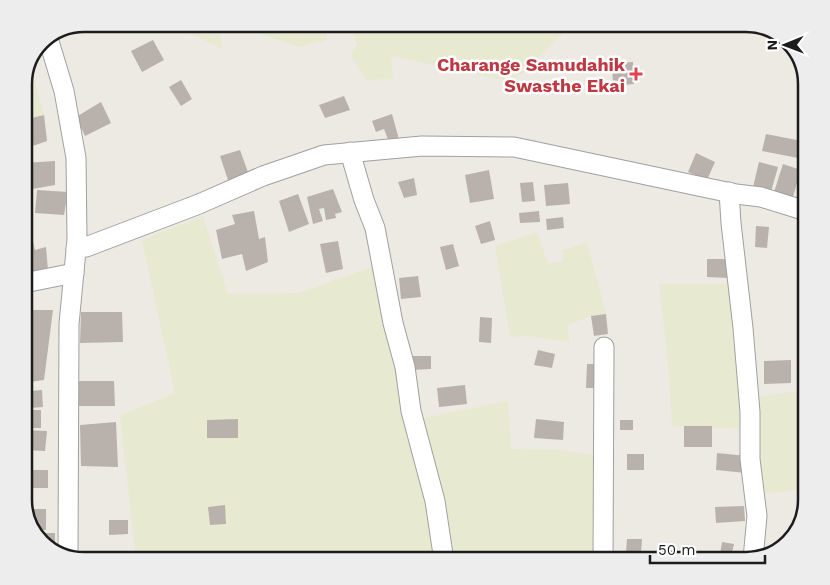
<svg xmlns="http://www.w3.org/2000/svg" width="830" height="585" font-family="'Work Sans',sans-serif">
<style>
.farmland{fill:#e7ead0}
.building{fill:#b9b2ac}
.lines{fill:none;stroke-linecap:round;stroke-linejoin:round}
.street-casing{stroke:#a0a0a0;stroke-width:21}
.street{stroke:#fff;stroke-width:19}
.health-dot{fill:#e0444e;stroke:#fff;stroke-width:2}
.labels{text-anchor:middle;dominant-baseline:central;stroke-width:5;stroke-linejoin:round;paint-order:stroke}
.health-label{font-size:18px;font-weight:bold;fill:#be3a42;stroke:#fff;text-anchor:end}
.rim{fill:none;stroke:#1c1c1c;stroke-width:2.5}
</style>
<rect width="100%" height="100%" fill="#edeae3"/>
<g class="farmland">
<path d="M177 24H220L222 49 177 27Z"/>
<path d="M231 24H326L327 40 298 47Z"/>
<path d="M348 24H573L513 82 391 56 393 79 366 80 351 55 357 44Z"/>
<path d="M31 67 44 115 24 120V80Z"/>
<path d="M203 216 228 294 299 293 374 266 413 420 508 401 511 449 560 450 606 457 600 561H134L135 550 120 415 175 393 142 240Z"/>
<path d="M537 232 548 263 563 262 562 250 587 243 606 314 591 316 567 325 570 342 528 336 510 337 495 246Z"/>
<path d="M659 284H729L742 429 672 426 668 362Z"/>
<path d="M806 390V489L754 495 752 397Z"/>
</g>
<g class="building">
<path d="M153 40 164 60 142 72 131 51Z"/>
<path d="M633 62 634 84 613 86 612 63Z"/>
<path d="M181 80 192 99 181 106 169 87Z"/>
<path d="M344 96 350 110 325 118 319 105Z"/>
<path d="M101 102 111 123 85 136 76 117Z"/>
<path d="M392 114 400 143 391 147 384 129 376 132 372 121Z"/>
<path d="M44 115 47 141 24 149V120Z"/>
<path d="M766 134 802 141 798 158 762 151Z"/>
<path d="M240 150 249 175 229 183 220 156Z"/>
<path d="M696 153 715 162 707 180 688 172Z"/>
<path d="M55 161V185L27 190V178L24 179V163Z"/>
<path d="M759 162 778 167 771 192 753 187Z"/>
<path d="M783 164 801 170 792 200 773 195Z"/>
<path d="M489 170 494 199 470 203 465 175Z"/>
<path d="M414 178 417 195 404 198 398 182Z"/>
<path d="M533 182 535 201 522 202 520 183Z"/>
<path d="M568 183 570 204 546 206 544 185Z"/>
<path d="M333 189 342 212 335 214 336 218 326 220 324 208 319 209 323 221 313 224 307 197Z"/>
<path d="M37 190 68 192 64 215 35 213Z"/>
<path d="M298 194 309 224 289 232 279 201Z"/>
<path d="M254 211 259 239 265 237 268 262 246 271 242 254 222 259 216 230 235 224 232 215Z"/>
<path d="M539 211 540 222 520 223 519 213Z"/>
<path d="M563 217 564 228 547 230 546 219Z"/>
<path d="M490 221 495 240 481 244 475 226Z"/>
<path d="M756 226 769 227 767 248 755 247Z"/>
<path d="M32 237 35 250 46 247 48 270 26 273 24 259V239Z"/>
<path d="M338 241 343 269 326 273 320 244Z"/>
<path d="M453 244 459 266 446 270 440 247Z"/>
<path d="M707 259H728V278L707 277Z"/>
<path d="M418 276 421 297 401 299 399 278Z"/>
<path d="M24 310H53L44 380 24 383Z"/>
<path d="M81 312H122L123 342 80 343Z"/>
<path d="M606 314 608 334 594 336 591 316Z"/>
<path d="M480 317 492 318 491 343 479 342Z"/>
<path d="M806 320V342H799L798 321Z"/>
<path d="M538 350 555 354 552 368 534 365Z"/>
<path d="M412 356H431V369L412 370Z"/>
<path d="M791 360V383L764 384V361Z"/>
<path d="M587 364H599L598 388H586Z"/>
<path d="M77 381H114L115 406H79Z"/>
<path d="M465 385 467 404 439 407 437 388Z"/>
<path d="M42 390 43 407 31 408 30 391Z"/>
<rect x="24" y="410" width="17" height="18"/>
<path d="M238 419V438H207V420Z"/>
<path d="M536 419 564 422 563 440 534 438Z"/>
<rect x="620" y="420" width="13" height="10"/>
<path d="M116 422 118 467 81 466 80 425Z"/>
<rect x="684" y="426" width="28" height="21"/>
<path d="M24 430 47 431 45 451 24 450Z"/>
<path d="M717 453 747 456 746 473 716 470Z"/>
<rect x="627" y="454" width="17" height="16"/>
<rect x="27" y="470" width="21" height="18"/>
<path d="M225 505 226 524 210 525 208 507Z"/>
<path d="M744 506 745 521 716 523 715 507Z"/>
<path d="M34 509H46V530H38L34 522Z"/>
<path d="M109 520H128V534L109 535Z"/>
<path d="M39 533H55V550L48 549Z"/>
<path d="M627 539H642L641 554 626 553Z"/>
<path d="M722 542 734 544 730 561H719Z"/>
<path d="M124 554V561H90V555Z"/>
<path d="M626 554 647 555V561H625Z"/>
</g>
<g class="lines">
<defs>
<g id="street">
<path d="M48 38 64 91 76 158 77 240 69 324 68 556"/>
<path d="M350 152 364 200 375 228 393 323 405 367 411 411 435 501 444 561"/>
<path d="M729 192 731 223 743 328 750 412V459L757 516 753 559"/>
<path d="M76 248 86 247 199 204 263 176 324 155 422 146 514 147 736 194 761 197 806 211"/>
<path d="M24 283 74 273"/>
<path d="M603 561 604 347"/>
</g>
</defs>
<use href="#street" class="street-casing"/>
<use href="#street" class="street"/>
</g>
<path class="health-dot" d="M633.5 66.5h5v5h5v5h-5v5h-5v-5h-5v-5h5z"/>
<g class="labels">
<g class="health-label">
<text x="625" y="64">Charange Samudahik<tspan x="625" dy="21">Swasthe Ekai</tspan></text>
</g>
</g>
<path d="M0 0H830V585H0ZM84 32H746A52 52 0 0 1 798 84V500A52 52 0 0 1 746 552H84A52 52 0 0 1 32 500V84A52 52 0 0 1 84 32Z" fill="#ededed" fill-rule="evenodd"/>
<path class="rim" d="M84 32H746A52 52 0 0 1 798 84V500A52 52 0 0 1 746 552H84A52 52 0 0 1 32 500V84A52 52 0 0 1 84 32Z"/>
<g transform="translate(785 45) rotate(269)" stroke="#ffffff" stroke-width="4" paint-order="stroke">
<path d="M0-4L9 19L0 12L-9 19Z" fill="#1c1c1c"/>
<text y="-8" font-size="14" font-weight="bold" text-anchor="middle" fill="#1c1c1c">N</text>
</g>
<path d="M650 555v8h115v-8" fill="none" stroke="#1c1c1c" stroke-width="2.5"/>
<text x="658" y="555" font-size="15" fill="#1c1c1c" stroke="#ffffff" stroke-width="4" paint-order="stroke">50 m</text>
</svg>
